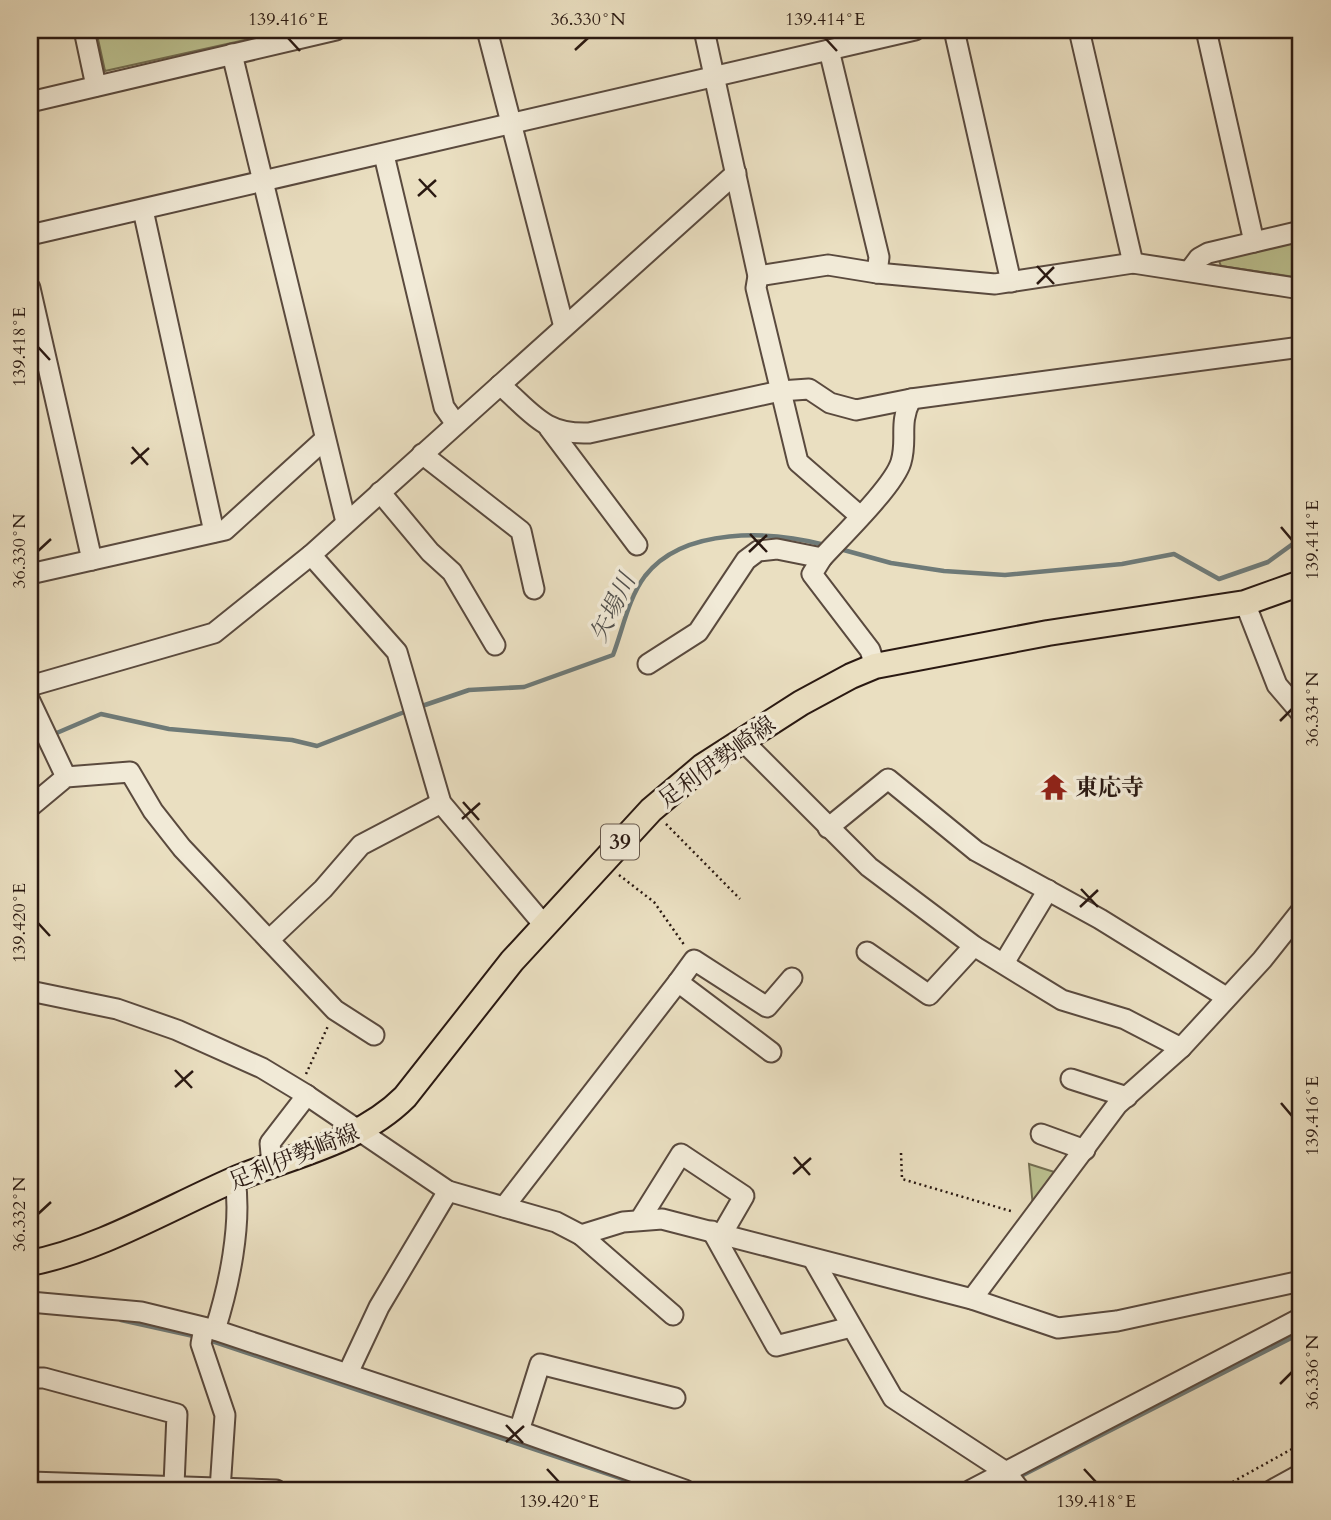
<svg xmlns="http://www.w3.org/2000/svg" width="1331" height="1520" font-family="Cardo,'Noto Serif JP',serif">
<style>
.green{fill:#bbc190;stroke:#726d51;stroke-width:2}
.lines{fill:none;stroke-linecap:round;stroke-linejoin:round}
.stream{stroke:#6e7a78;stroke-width:4.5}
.minor-casing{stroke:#5a4a3e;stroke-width:23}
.major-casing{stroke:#2a1912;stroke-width:28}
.path{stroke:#2a1912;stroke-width:2.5;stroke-dasharray:2 3.5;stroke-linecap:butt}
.minor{stroke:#f1ead7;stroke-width:19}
.major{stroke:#eadfc1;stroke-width:24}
.ticks{fill:none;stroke:#2a1912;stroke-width:2.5}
.labels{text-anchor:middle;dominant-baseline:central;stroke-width:7;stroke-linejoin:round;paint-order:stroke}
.shield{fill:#f1ead7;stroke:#66584d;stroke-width:2}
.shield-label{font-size:21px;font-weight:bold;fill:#2a1912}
.street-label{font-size:23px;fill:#2a1912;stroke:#f1ead7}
.poi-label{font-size:23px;font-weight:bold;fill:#2a1912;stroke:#f1ead7;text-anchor:start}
.water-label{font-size:24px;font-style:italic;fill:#52514e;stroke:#f1ead7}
.neatline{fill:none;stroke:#2a1912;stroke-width:2.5}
.ticks-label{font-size:18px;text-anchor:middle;fill:#2a1912}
</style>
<rect width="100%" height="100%" fill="#eadfc1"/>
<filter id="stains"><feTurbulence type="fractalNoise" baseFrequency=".00286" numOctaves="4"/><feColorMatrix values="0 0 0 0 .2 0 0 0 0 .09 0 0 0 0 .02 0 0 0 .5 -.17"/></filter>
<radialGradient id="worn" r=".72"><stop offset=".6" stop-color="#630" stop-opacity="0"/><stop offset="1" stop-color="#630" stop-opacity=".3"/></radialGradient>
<g class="green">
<path d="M96 30H290L105 71Z"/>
<path d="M1301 238V278L1221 266 1218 258Z"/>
<path d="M1029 1164 1067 1176 1034 1218Z"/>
</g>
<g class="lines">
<g class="stream">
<path d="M840 549 891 563 944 571 1005 575 1122 564 1174 554 1219 579 1268 562 1301 538"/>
<path d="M419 707 469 690 524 687 613 655C623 629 628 599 645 576 684 526 771 531 825 545"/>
<path d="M52 735 101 714 169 729 292 740 317 746 407 711"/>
<path d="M30 738 40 737"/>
<path d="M121 1320 198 1337"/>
<path d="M206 1339 656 1490"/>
<path d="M1019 1477 1301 1333"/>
<path d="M993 1490 1008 1483"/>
</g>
<defs>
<g id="minor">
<path d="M84 30 96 86"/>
<path d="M487 30 564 327"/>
<path d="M704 30 758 276 756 288 798 462 860 516"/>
<path d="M954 30 1011 282"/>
<path d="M1079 30 1133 263"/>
<path d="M1206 30 1254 242"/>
<path d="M829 50 879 257 877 273"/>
<path d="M232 54 346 522"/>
<path d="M30 102 336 30"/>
<path d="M384 155 444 407 456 424"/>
<path d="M143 210 214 532"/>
<path d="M30 235 915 30"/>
<path d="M1190 270 1199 258 1208 253 1301 231"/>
<path d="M758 276 828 265 877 273 995 284 1133 263 1301 289"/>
<path d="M30 288 92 560"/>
<path d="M500 385C532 412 543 435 589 433L780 391 809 389 830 403 856 410 911 399 1301 347"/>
<path d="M549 428 637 545"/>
<path d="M422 454 521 531 534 589"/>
<path d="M380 492 430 552 452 572 495 645"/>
<path d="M311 555 397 652 441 803 544 925"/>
<path d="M30 574 225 530 325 439"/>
<path d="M1245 603 1277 685 1301 713"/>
<path d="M648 664 698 632 746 560 758 551 777 549 822 558"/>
<path d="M875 666 870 650 812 574 822 558C841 537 894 486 901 462 908 438 898 425 911 399"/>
<path d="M30 686 214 633 311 555 736 173"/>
<path d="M30 701 66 777"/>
<path d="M742 740 869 867 974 946 1062 1000 1125 1019 1181 1048"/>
<path d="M30 807 66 777 130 772 153 811 182 848 335 1010 374 1035"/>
<path d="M828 828 888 779 976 851 1100 919 1226 997"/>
<path d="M269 940 323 889 361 845 441 803"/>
<path d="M867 952 929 995 974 946"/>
<path d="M1004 963 1048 890"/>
<path d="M678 982 694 960 767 1007 792 978"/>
<path d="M30 991 117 1009 177 1030 262 1068 305 1094 448 1191 556 1222 581 1235 623 1222 662 1219 972 1299 1058 1328 1117 1321 1301 1281"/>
<path d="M1071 1079 1127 1097"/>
<path d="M1041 1134 1085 1150"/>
<path d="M272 1165 270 1143 307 1095"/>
<path d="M504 1207 678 982 771 1052"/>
<path d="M641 1218 681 1154 744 1196 722 1234"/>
<path d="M712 1231 776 1346 851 1327"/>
<path d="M581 1235 673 1315"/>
<path d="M813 1259 893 1398 1006 1472 1020 1490"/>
<path d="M972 1299 1117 1105 1181 1048 1262 960 1301 911"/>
<path d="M30 1302 141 1312 215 1330 519 1431 685 1490"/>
<path d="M204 1328 201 1344 225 1415 220 1490"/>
<path d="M215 1330C229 1286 242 1225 235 1179"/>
<path d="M348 1373 379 1307 448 1191"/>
<path d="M30 1378H44L177 1414 174 1485"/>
<path d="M519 1431 540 1364 675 1398"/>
<path d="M30 1482 276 1490"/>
<path d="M971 1490 1301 1318"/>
<path d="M1272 1490 1301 1474"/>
</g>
<path id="major" d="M30 1263C98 1250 169 1208 233 1180 292 1155 359 1143 405 1097L512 961 651 810 703 766 801 703 851 676 875 666 1048 633 1245 603 1301 583"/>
</defs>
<use href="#minor" class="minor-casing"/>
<use href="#major" class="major-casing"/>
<g class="path">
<path d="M666 824 740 899"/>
<path d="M619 875 654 902 685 946"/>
<path d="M306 1074 328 1026"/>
<path d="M901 1153 902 1179 1014 1212"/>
<path d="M1218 1490 1301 1444"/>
</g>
<use href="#minor" class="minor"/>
<use href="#major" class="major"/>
</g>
<path class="ticks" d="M288 38 300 51M825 38 837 51M575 50 588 38M419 179 436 197M418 196 436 180M1037 266 1054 284M1037 284 1054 267M38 347 50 360M132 447 148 465M131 464 149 448M1281 527 1292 540M750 534 767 552M38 551 51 539M749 552 767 535M1280 721 1292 709M463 802 479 820M462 819 480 803M1081 889 1098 907M1080 907 1098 890M38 923 50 936M175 1070 192 1088M175 1087 193 1071M1281 1103 1292 1116M794 1157 810 1175M793 1174 811 1158M38 1214 51 1202M1280 1384 1292 1372M506 1425 523 1443M506 1442 524 1426M547 1469 559 1482M1084 1469 1096 1482"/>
<defs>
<symbol id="temple-bare" viewBox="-9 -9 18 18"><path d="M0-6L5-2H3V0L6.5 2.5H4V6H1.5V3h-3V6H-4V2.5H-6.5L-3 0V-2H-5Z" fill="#8f2418" stroke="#f1ead7" stroke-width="2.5" paint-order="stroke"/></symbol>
</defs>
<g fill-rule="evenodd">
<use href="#temple-bare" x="1035" y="768" width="38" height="38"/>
</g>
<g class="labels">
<rect class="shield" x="601" y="824.5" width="38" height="35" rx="5"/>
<g class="shield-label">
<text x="620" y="842">39</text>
</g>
<g class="street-label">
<text transform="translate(717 762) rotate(-36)">足利伊勢崎線</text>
<text transform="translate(294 1157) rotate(-22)">足利伊勢崎線</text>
</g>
<g class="poi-label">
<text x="1075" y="787">東応寺</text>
</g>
<g class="water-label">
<text transform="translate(613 608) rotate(-64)">矢場川</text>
</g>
</g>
<rect width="1331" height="1520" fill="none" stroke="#eadfc1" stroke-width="77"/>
<rect x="38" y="38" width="1254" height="1444" class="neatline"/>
<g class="ticks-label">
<text x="288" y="25">139.416°E</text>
<text x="588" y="25">36.330°N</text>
<text x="825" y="25">139.414°E</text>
<text transform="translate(19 347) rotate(-90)" y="6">139.418°E</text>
<text transform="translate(1312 540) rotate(-90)" y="6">139.414°E</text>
<text transform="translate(19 551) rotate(-90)" y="6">36.330°N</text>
<text transform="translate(1312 709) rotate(-90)" y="6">36.334°N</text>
<text transform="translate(19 923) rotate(-90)" y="6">139.420°E</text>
<text transform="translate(1312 1116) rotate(-90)" y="6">139.416°E</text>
<text transform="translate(19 1214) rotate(-90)" y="6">36.332°N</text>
<text transform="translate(1312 1372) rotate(-90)" y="6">36.336°N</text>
<text x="559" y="1507">139.420°E</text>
<text x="1096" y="1507">139.418°E</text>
</g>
<rect width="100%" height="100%" filter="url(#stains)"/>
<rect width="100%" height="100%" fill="url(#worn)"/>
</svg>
